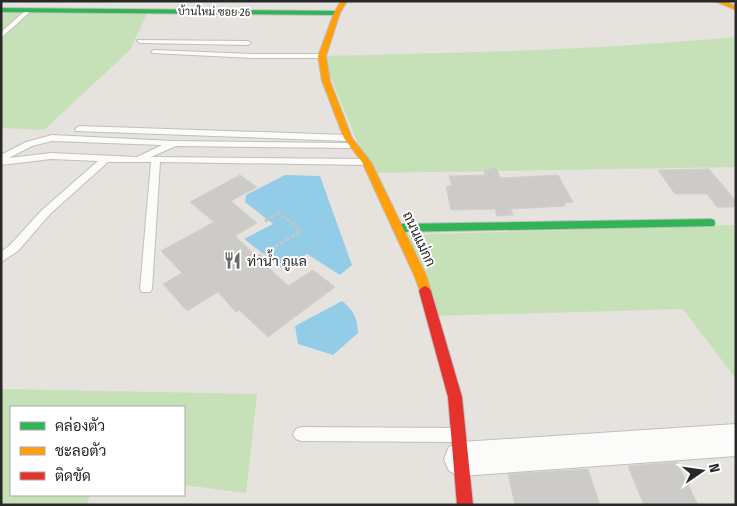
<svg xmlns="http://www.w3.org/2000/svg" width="737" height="506" font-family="'Fira Sans Condensed',Sarabun,sans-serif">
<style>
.green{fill:#c6e1b7}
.water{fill:#93cce6}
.building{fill:#cdcbc8;stroke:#d1cfca}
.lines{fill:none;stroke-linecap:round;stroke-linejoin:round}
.lane-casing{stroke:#c0bfbf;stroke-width:2}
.street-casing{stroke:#c0bfbf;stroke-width:2}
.fast-casing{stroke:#c0bfbf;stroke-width:2}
.slow-casing{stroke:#c0bfbf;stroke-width:2}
.jam-casing{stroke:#c0bfbf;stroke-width:2}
.path{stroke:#c6c5c5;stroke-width:3;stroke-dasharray:4 2.5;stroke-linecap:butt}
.lane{fill:#fbfbfa;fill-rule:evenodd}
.street{fill:#fbfbfa;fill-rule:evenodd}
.fast{fill:#30b455;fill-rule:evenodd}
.slow{fill:#ff9f0a;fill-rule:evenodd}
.jam{fill:#e5322d;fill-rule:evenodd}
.labels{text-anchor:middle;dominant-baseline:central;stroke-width:4;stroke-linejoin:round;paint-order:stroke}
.far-street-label{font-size:11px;fill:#282828;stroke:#fff}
.street-label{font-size:14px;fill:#282828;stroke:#fff}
.poi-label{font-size:14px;fill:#282828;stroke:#fff;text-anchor:start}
</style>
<rect width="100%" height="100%" fill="#e6e3de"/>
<g class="green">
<path d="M1 12 147 14 130 50 44 130 1 128Z"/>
<path d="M736 37V167L370 173 322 56C460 53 598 50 736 37Z"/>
<path d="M736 225V379L683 309 432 316 401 235Z"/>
<path d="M1 389 257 394 246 493 184 485V407H11V495H90L87 505H1Z"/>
</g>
<g class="water">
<path d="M285 175 320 176 352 265 340 275 307 254 283 269 244 239 273 224 245 202 246 195Z"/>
<path d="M342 301C354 311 357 317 358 333L333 355 298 344 295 326Z"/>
</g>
<g class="building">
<path d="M496 167 500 178 558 175 573 202 564 203 565 206 511 209 513 215 497 216 495 209 451 210 446 186H452L449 176 485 175 484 171Z"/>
<path d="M709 169 736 201V207H717L707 194H675L658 170Z"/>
<path d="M240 175 257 187 231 201 257 223 235 236 288 286 313 270 335 287 268 337 239 310 236 312 218 292 187 311 163 284 182 273 161 251 214 222 190 202Z"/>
<path d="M677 462 698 505H644L628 466Z"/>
<path d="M588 469 600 505H515L508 474Z"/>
</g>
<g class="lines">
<defs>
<g id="lane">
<path d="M26 10 31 11 1 38V32Z"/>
<path d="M138 40 248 41 251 43 248 45 140 43 137 41Z"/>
<path d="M154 50 252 54H322L326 56 322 58H252L152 53 151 52Z"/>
<path d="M79 126 348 135 352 138 348 141 76 131 75 129Z"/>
<path d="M52 135 173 141 347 143 350 144V148L176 146 151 157 366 159 371 162 366 165 160 162 152 289 150 292H142L140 289 151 162H108L50 214 18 251 1 262V252L10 245 42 210 98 161 51 159 1 165V155L26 142ZM52 141 162 145 137 157 51 153 9 158 32 146Z"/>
<path d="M301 427 454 428 459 430 462 435 459 440 454 442 301 441 296 439 293 434 296 429Z"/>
</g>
<path id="street" d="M736 424V456L461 476 449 471 444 459 449 447 461 442Z"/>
<g id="fast">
<path d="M1 8 337 11 340 13 337 15 1 12Z"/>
<path d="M710 219 714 220 715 223 714 226 397 232 392 228 397 224Z"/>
</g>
<g id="slow">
<path d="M341 1H347L340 13 326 56 330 81 352 138 371 162 426 275 431 291 429 294H421L414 275 362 162 344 138 322 81 318 56 334 13Z"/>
<path d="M715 1H724L736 6V10Z"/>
</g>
<path id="jam" d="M425 286 429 288 431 291 462 397 473 505H457L448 397 419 291 421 288Z"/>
</defs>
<use href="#lane" class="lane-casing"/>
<use href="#street" class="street-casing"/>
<use href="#fast" class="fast-casing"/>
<use href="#slow" class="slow-casing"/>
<use href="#jam" class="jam-casing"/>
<path class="path" d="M258 257 301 231 279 213 264 222"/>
<use href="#lane" class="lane"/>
<use href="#street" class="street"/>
<use href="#fast" class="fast"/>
<use href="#slow" class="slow"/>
<use href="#jam" class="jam"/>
</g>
<defs>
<symbol id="restaurant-bare" viewBox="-9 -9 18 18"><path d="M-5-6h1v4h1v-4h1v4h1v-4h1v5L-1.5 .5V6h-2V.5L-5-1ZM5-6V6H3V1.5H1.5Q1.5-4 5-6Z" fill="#6a6968" stroke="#fff" stroke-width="2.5" paint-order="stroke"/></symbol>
</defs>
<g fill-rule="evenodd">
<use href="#restaurant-bare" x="220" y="248" width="25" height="25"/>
</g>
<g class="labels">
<g class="far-street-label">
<text transform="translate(214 12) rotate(1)">บ้านใหม่ ซอย 26</text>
</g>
<g class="street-label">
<text transform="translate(419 239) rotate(65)">ถนนแม่กก</text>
</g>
<g class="poi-label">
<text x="247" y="261">ท่าน้ำ ภูแล</text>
</g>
</g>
<rect width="737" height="506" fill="none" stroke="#282828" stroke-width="5"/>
<rect x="10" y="406" width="175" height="90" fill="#ffffff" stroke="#a9a9a9"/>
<rect x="20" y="422" width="25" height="8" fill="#30b455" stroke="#a9a9a9"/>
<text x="55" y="431" font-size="15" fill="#282828">คล่องตัว</text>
<rect x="20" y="447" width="25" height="8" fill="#ff9f0a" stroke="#a9a9a9"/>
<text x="55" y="456" font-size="15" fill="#282828">ชะลอตัว</text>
<rect x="20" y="472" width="25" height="8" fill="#e5322d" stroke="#a9a9a9"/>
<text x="55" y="481" font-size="15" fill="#282828">ติดขัด</text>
<g transform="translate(702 471) rotate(77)" stroke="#ffffff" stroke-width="4" paint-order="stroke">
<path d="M0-4L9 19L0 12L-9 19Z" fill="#282828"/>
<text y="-8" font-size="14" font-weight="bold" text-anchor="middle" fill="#282828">N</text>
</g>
</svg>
